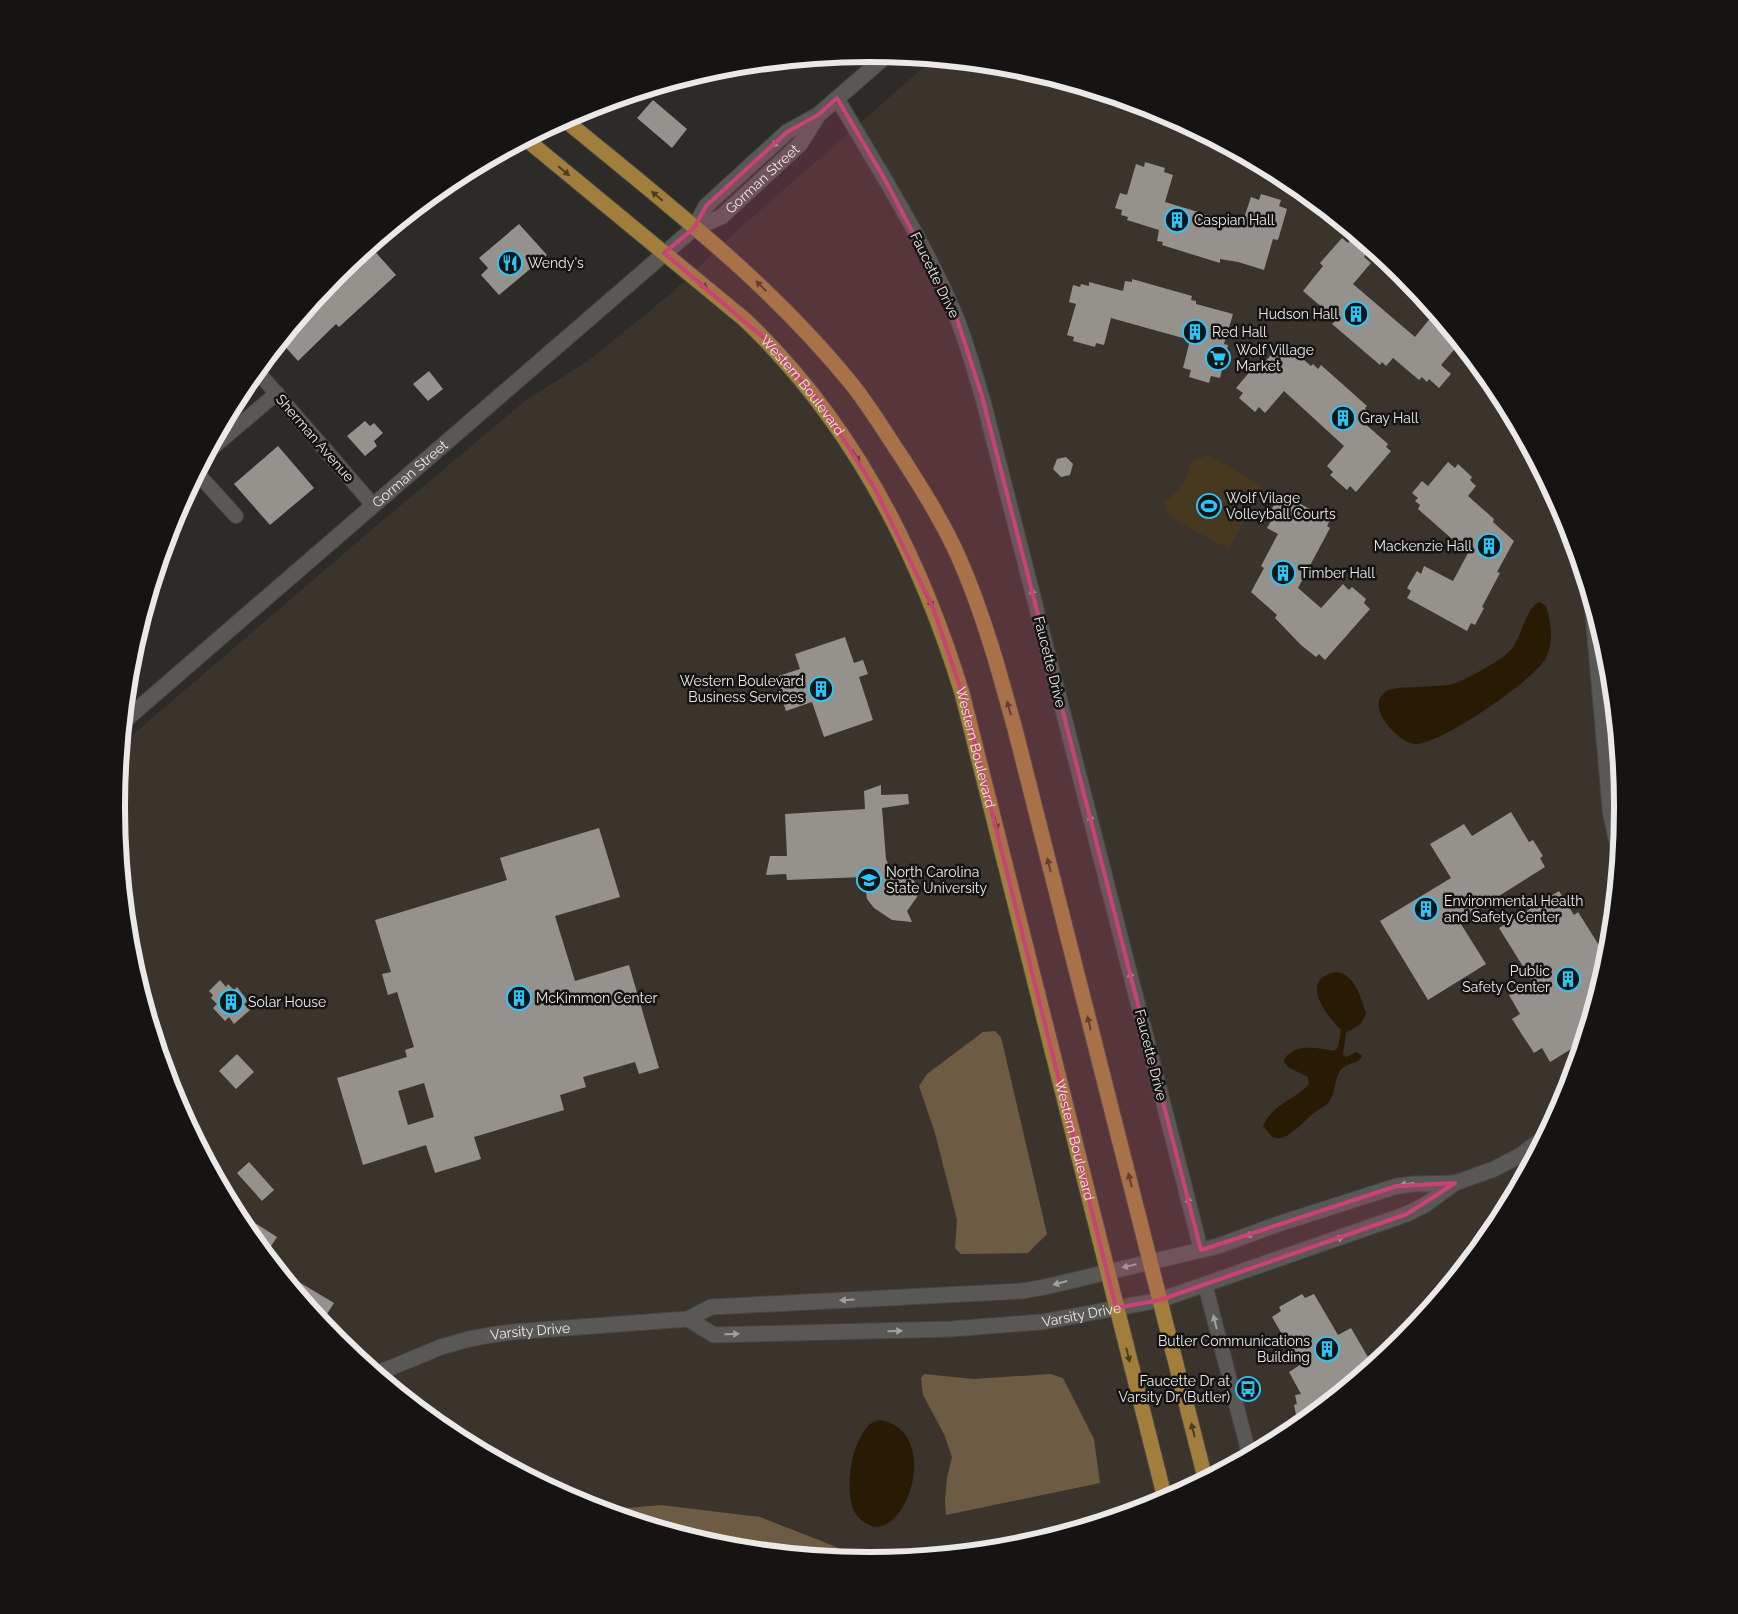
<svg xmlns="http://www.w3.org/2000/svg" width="1738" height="1614" font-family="Raleway,sans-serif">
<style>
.built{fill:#3a342c}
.green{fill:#483820}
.forest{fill:#6d5c43}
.water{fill:#281a03}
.building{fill:#95928e;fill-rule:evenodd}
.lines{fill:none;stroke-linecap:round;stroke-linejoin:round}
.street-casing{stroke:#484644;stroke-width:16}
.secondary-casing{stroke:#484644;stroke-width:17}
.primary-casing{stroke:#484644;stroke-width:17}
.street{stroke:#5a5854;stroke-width:14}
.secondary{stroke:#5a5854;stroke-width:15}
.primary{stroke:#a27e3d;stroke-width:15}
.oneway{fill:#a2a09e}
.oneway2{fill:#4d3e23}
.marked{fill:#ca4277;fill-opacity:0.2;stroke:#ca4277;stroke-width:4;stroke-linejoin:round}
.labels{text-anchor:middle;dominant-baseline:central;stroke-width:5;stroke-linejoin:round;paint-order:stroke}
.street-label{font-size:14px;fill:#eae9e7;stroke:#151412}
.poi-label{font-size:14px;fill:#eae9e7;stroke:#151412;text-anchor:start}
.rim{fill:none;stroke:#eae9e7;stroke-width:6}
</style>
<rect width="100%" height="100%" fill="#2d2b28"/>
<path class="built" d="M932 60 1016 68 1158 111 1288 181 1402 275 1495 389 1565 519 1608 660 1622 807 1608 954 1565 1096 1495 1226 1401 1340 1287 1433 1157 1503 1016 1546 869 1560 722 1546 580 1503 450 1433 336 1339 243 1225 173 1095 130 954 116 807 122 744 362 538 526 400 588 361 668 296 741 227Z"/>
<path class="green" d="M1209 455 1262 486 1229 549 1173 519 1166 510 1165 501C1179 492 1188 479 1191 462Z"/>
<g class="forest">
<path d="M995 1031 1001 1037 1047 1234 1028 1253 961 1254 955 1248 957 1220 935 1133 919 1086 927 1074 983 1032Z"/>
<path d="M924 1374 973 1379 1050 1374 1063 1378 1094 1439 1100 1483 946 1515 945 1501 947 1478 952 1457 944 1434 923 1395 921 1378Z"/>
<path d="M661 1505 760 1517 839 1548 861 1559 756 1549 719 1540H703L605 1510Z"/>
</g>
<g class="water">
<path d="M1539 602 1546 606C1551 622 1554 642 1546 658 1534 680 1440 745 1415 744 1398 743 1365 707 1385 692 1393 685 1437 688 1452 684 1462 681 1471 676 1480 671 1492 664 1505 658 1513 647 1522 635 1526 608 1539 602Z"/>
<path d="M1337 972C1355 975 1361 998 1366 1013 1363 1024 1356 1028 1346 1032L1343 1055 1346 1057 1357 1052 1362 1056C1358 1065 1346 1062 1340 1071 1334 1079 1336 1091 1330 1100 1327 1106 1320 1108 1315 1112 1306 1119 1298 1129 1288 1135 1285 1137 1281 1139 1277 1138 1270 1138 1267 1130 1263 1126 1272 1104 1295 1100 1309 1084L1308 1077 1288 1067 1284 1062V1059C1296 1043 1317 1048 1334 1051L1338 1047 1341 1030C1325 1014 1298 978 1337 972Z"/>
<path d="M879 1420C943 1429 907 1542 869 1525 863 1522 856 1516 853 1509 845 1487 851 1443 869 1425 871 1423 876 1421 879 1420Z"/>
</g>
<g class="building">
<path d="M653 100 687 129 672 148 637 118Z"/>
<path d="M1145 162 1165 168 1164 172 1173 175 1165 202 1208 215 1242 224 1251 197 1259 200 1261 194 1281 200 1279 206 1287 209 1278 240 1273 239 1264 270 1238 262 1220 259V263L1162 245 1163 242 1157 241 1159 230 1127 220 1128 217 1121 215 1122 210 1115 208 1120 193 1127 195 1136 164 1144 167Z"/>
<path d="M519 224 547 255 499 295 481 275 488 268 479 258Z"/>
<path d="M1342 238 1348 243 1352 238 1368 252 1364 257 1371 263 1353 284 1415 337 1432 316 1439 322 1440 321 1459 344 1441 365 1451 374 1439 388 1429 379 1427 382 1422 377 1419 380 1393 358 1386 366 1382 362 1380 365 1332 324 1335 321 1329 317 1331 315 1303 291 1323 266 1320 263Z"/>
<path d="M370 246 396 275 339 327 336 324 298 361 281 342 337 274Z"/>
<path d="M1132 279 1192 296 1191 300 1196 301V304L1233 314 1224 344 1228 345 1220 378 1211 376 1209 383 1189 377 1191 370 1183 368 1190 340 1111 318 1104 345 1096 343 1095 347 1073 341 1074 337 1067 335 1076 304 1069 302 1073 285 1080 287 1081 284 1089 286V282L1123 291 1125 281 1132 282Z"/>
<path d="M1283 342 1311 366 1313 364 1318 369 1321 365 1367 406 1365 408 1370 413 1363 422 1388 444 1386 447 1391 451 1356 492 1350 486 1347 490 1330 475 1333 472 1327 466 1344 446 1284 391 1265 413 1259 407 1255 412 1239 398 1243 393 1236 388 1258 362 1262 365Z"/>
<path d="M429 371 443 389 428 401 413 384Z"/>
<path d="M365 421 370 426 374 423 383 433 374 441 377 446 365 456 347 436Z"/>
<path d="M278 446 314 488 270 525 234 484Z"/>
<path d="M1066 457 1073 464 1070 475 1061 477 1053 469 1057 459Z"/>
<path d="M1448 462 1455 468 1458 464 1472 477 1470 480 1476 486 1468 496 1494 519 1493 522 1514 541 1497 572 1500 573 1482 607 1484 608 1475 625 1471 623 1467 631 1407 598 1411 591 1407 588 1417 571 1421 574 1424 566 1453 581 1468 553 1418 509 1420 505 1415 501 1418 498 1412 493 1422 481 1428 486Z"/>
<path d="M1284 495 1330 520 1327 526 1330 528 1298 588 1321 608 1343 584 1349 590 1352 587 1366 599 1364 603 1370 609 1325 660 1319 654 1316 657 1301 645 1275 618 1277 615 1251 592 1264 568 1261 566 1278 534 1267 528 1271 521 1267 518 1276 501 1279 503Z"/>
<path d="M845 637 854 663 863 660 868 674 859 677 873 720 824 737 812 702 786 711 775 677 800 669 795 654Z"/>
<path d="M881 785V795L908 794 909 804 882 808 886 859 891 870H901L906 872 915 882 918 889 917 897 907 911 912 922 892 920 874 908 867 899 864 877 787 880 786 874 766 875 770 856H787L785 814 865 809 864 791Z"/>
<path d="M1511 812 1529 842 1533 840 1543 856 1540 858 1545 867 1459 921 1486 964 1428 1000 1380 921 1451 878 1430 844 1464 824 1472 836Z"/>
<path d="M599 828 620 897 555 916 575 981 629 965 659 1068 639 1074 635 1062 583 1077 586 1087 560 1095 564 1110 474 1137 481 1159 435 1173 426 1145 363 1165 337 1078 407 1057 405 1050 414 1047 397 992 388 995 382 974 391 972 375 920 507 880 500 858ZM424 1083 434 1117 408 1125 398 1091Z"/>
<path d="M1559 891 1574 915 1578 912 1607 958 1581 1043 1550 1062 1542 1048 1534 1053 1512 1019 1520 1014 1509 995 1532 981 1499 928Z"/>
<path d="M220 980 226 987 228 984 234 990 237 987 248 1001 244 1004 250 1010 234 1024 229 1017 225 1021 213 1008 217 1004 211 998 213 995 209 991Z"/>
<path d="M237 1054 254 1072 236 1089 219 1071Z"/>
<path d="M249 1162 274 1190 262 1201 237 1173Z"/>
<path d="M235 1210 277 1237 266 1254 243 1225Z"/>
<path d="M284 1273 334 1303 322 1322 283 1275Z"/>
<path d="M1302 1294 1305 1298 1314 1294 1338 1335 1351 1328 1372 1364 1298 1424 1294 1405 1297 1404 1295 1395 1301 1394 1289 1372 1300 1365 1272 1317 1281 1311 1279 1307Z"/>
</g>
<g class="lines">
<defs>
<g id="street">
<path d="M837 98C877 167 921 235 953 309 965 336 973 367 982 396L1201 1250"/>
<path d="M257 371 373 505"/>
<path d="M210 450 277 393"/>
<path d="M197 473 236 516"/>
<path d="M1592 608 1610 813 1618 850"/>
<path d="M1205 1284 1249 1454"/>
</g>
<g id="secondary">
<path d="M694 228 706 206 787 132 818 115 887 55"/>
<path id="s1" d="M124 721 694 228 721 217 800 144 818 115"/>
<path id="s2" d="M688 1319 714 1335 951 1329 1042 1322 1160 1300 1407 1214 1425 1205 1455 1183 1494 1169 1521 1155 1541 1140"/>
<path id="s3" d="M378 1373 441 1347 469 1339 491 1335 512 1332 688 1319 711 1307 1022 1291 1045 1287 1218 1246 1278 1224 1397 1186 1414 1184 1455 1183"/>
</g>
<g id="primary">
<path d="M565 120C664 202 768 281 850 382 869 405 884 431 901 456 922 489 943 522 959 558 984 615 1000 674 1016 733L1205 1478"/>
<path id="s4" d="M527 140 744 319C851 420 919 553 962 693L1165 1499"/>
</g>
</defs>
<use href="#street" class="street-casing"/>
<use href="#secondary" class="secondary-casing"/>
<use href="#primary" class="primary-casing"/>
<use href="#street" class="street"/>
<use href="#secondary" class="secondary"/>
<use href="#primary" class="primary"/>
</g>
<defs><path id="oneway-solid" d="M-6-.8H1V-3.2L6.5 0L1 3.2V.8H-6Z" transform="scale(1.25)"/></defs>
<g class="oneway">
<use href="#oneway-solid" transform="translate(777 142) rotate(137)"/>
<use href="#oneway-solid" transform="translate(1033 595) rotate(-104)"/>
<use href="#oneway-solid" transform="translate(1091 821) rotate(-104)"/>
<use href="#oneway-solid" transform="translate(1131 978) rotate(-104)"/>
<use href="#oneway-solid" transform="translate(1407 1184) rotate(173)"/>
<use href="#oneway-solid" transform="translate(1189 1203) rotate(-104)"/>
<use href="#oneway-solid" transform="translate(1252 1234) rotate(160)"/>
<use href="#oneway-solid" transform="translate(1337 1239) rotate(-19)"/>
<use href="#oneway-solid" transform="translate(1129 1266) rotate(167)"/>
<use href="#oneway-solid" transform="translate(1060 1283) rotate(165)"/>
<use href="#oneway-solid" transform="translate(847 1300) rotate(177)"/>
<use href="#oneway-solid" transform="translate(1215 1322) rotate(-104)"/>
<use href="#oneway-solid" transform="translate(895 1331) rotate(-1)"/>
<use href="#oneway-solid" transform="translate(732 1334) rotate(-1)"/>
</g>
<g class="oneway2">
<use href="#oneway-solid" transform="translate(564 171) rotate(40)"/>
<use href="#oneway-solid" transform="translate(657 196) rotate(-140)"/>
<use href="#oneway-solid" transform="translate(702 284) rotate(40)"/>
<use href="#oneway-solid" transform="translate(761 286) rotate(-136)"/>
<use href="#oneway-solid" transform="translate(856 456) rotate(59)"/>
<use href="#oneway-solid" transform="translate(930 601) rotate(67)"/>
<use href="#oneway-solid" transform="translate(1009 708) rotate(-105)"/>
<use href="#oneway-solid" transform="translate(996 823) rotate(76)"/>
<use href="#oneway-solid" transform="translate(1049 865) rotate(-104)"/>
<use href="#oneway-solid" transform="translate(1089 1023) rotate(-104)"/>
<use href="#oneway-solid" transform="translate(1130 1180) rotate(-104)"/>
<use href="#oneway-solid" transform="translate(1128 1355) rotate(76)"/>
<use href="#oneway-solid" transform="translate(1193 1430) rotate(-104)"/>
</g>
<path class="marked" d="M837 98 884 178 954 310 982 396 1201 1250 1397 1186 1455 1183 1407 1214 1160 1300 1116 1308 962 693 933 608 875 489 821 404 766 340 664 253 694 228 706 206 787 132 818 115Z"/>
<defs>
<symbol id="building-ring" viewBox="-11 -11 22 22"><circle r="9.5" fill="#151412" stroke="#28c8ff" stroke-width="1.5"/><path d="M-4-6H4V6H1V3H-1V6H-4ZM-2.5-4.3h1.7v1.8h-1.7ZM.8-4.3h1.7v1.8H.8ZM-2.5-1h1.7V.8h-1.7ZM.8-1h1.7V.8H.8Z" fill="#28c8ff"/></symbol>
<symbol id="restaurant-ring" viewBox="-11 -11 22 22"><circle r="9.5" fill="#151412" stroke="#28c8ff" stroke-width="1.5"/><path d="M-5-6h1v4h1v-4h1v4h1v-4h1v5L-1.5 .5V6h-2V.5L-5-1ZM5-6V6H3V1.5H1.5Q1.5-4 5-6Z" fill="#28c8ff"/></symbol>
<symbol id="supermarket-ring" viewBox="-11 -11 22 22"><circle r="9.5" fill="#151412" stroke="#28c8ff" stroke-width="1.5"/><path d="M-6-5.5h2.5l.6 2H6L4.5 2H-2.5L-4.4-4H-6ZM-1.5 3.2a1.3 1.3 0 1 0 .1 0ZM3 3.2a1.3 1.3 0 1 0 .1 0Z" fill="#28c8ff"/></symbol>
<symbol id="stadium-ring" viewBox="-11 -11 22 22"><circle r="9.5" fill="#151412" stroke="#28c8ff" stroke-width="1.5"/><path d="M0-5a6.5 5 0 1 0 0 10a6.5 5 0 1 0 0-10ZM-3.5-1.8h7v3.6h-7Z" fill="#28c8ff"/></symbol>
<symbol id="university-ring" viewBox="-11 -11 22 22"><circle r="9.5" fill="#151412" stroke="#28c8ff" stroke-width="1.5"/><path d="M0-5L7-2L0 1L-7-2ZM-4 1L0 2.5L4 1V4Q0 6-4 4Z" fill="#28c8ff"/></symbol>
<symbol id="bus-ring" viewBox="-11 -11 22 22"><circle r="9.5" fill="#151412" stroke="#28c8ff" stroke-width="1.5"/><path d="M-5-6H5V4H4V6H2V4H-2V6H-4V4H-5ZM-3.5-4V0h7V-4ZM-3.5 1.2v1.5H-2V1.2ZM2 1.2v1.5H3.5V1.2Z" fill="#28c8ff"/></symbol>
</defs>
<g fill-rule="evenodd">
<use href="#building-ring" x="1163" y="206" width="28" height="28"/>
<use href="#restaurant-ring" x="496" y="249" width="28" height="28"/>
<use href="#building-ring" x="1342" y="300" width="28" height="28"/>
<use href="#building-ring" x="1181" y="318" width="28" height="28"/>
<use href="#supermarket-ring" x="1204" y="344" width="28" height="28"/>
<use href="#building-ring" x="1329" y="404" width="28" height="28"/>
<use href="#stadium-ring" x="1195" y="492" width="28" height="28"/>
<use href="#building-ring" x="1475" y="532" width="28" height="28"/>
<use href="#building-ring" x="1269" y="559" width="28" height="28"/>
<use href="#building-ring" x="807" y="675" width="28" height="28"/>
<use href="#university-ring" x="855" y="866" width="28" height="28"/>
<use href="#building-ring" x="1412" y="895" width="28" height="28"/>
<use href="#building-ring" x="1554" y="965" width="28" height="28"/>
<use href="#building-ring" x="505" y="984" width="28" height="28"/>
<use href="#building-ring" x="217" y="988" width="28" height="28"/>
<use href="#building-ring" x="1313" y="1335" width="28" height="28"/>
<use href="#bus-ring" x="1234" y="1375" width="28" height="28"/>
</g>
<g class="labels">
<g class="street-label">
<text stroke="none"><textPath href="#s1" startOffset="839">Gorman Street</textPath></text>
<text transform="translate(935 275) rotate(64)">Faucette Drive</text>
<text stroke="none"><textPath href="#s4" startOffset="370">Western Boulevard</textPath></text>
<text transform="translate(315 438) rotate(49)">Sherman Avenue</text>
<text stroke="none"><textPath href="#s1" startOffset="378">Gorman Street</textPath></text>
<text transform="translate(1050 662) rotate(76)">Faucette Drive</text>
<text stroke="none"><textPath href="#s4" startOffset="775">Western Boulevard</textPath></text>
<text transform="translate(1151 1055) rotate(76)">Faucette Drive</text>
<text stroke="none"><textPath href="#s4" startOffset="1180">Western Boulevard</textPath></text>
<text stroke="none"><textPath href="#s2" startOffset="399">Varsity Drive</textPath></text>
<text stroke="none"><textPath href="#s3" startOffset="159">Varsity Drive</textPath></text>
</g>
<g class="poi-label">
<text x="1194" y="220">Caspian Hall</text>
<text x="528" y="263">Wendy's</text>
<text x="1338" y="314" text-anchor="end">Hudson Hall</text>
<text x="1212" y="332">Red Hall</text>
<text x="1236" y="350">Wolf Village<tspan x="1236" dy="16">Market</tspan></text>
<text x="1360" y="418">Gray Hall</text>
<text x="1226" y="498">Wolf Vilage<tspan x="1226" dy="16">Volleyball Courts</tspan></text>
<text x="1472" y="546" text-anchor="end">Mackenzie Hall</text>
<text x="1300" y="573">Timber Hall</text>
<text x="804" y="681" text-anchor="end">Western Boulevard<tspan x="804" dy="16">Business Services</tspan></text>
<text x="886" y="872">North Carolina<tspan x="886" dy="16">State University</tspan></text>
<text x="1444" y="901">Environmental Health<tspan x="1444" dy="16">and Safety Center</tspan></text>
<text x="1550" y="971" text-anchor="end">Public<tspan x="1550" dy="16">Safety Center</tspan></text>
<text x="536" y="998">McKimmon Center</text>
<text x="248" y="1002">Solar House</text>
<text x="1310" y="1341" text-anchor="end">Butler Communications<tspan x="1310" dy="16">Building</tspan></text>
<text x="1230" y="1381" text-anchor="end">Faucette Dr at<tspan x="1230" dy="16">Varsity Dr (Butler)</tspan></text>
</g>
</g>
<path d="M0 0H1738V1614H0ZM869 62H870A744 744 0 0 1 1614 806V808A744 744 0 0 1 870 1552H869A744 744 0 0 1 125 808V806A744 744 0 0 1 869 62Z" fill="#151412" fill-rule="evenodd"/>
<path class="rim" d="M869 62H870A744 744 0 0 1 1614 806V808A744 744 0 0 1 870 1552H869A744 744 0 0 1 125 808V806A744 744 0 0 1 869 62Z"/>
</svg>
